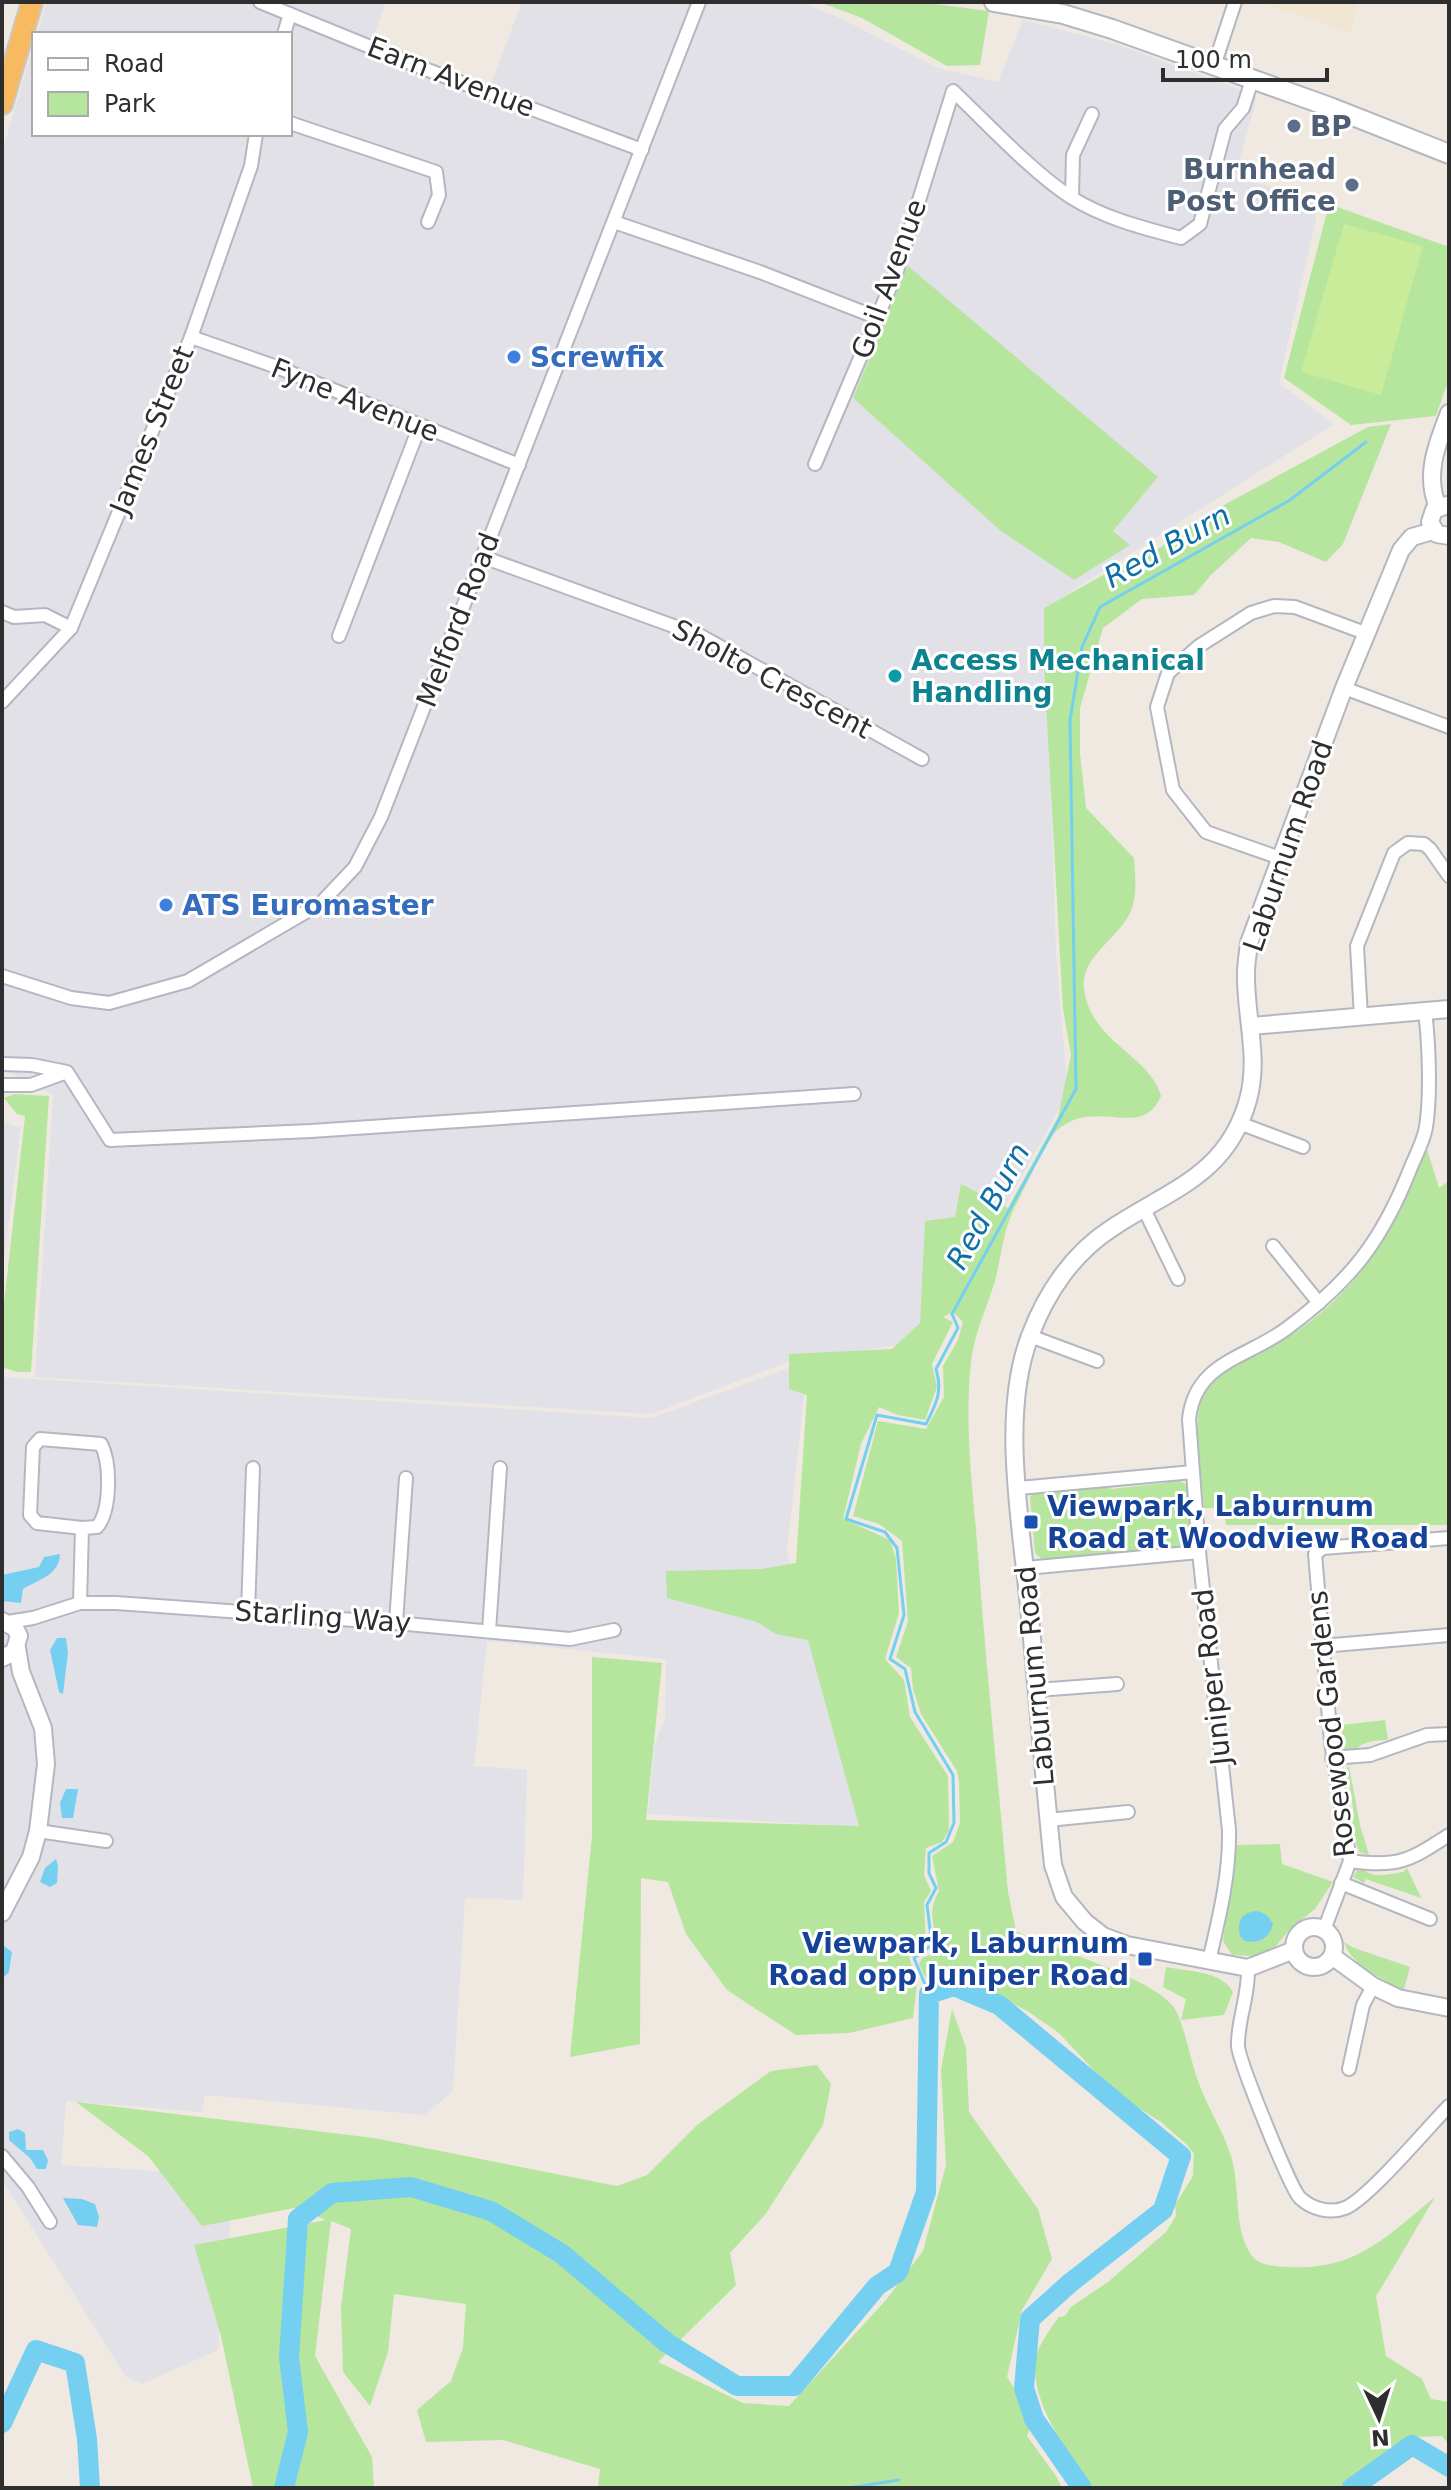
<svg xmlns="http://www.w3.org/2000/svg" width="1451" height="2490" font-family="'DejaVu Sans',sans-serif">
<style>
.industrial{fill:#e3e1e8}
.education{fill:#f0e6d1}
.green{fill:#b6e59e}
.pitch{fill:#c9ec9a}
.water{fill:#75cff0}
.lines{fill:none;stroke-linecap:round;stroke-linejoin:round}
.stream{stroke:#75cff0;stroke-width:3}
.river{stroke:#75cff0;stroke-width:20}
.minor-casing{stroke:#b4b7c1;stroke-width:16}
.tertiary-casing{stroke:#b4b7c1;stroke-width:20}
.secondary-casing{stroke:#b4b7c1;stroke-width:22}
.trunk-casing{stroke:#c9c9c9;stroke-width:24}
.minor{stroke:#fff;stroke-width:12}
.tertiary{stroke:#fff;stroke-width:16}
.secondary{stroke:#fff;stroke-width:18}
.trunk{stroke:#f8ba60;stroke-width:20}
.service-dot{fill:#5c6f8a;stroke:#fff;stroke-width:3}
.shop-dot{fill:#3f7fe0;stroke:#fff;stroke-width:3}
.culture-dot{fill:#0f9aa8;stroke:#fff;stroke-width:3}
.transit-dot{fill:#1a4fb4;stroke:#fff;stroke-width:3}
.labels{text-anchor:middle;dominant-baseline:central;stroke-width:6;stroke-linejoin:round;paint-order:stroke}
.street-label{font-size:28px;fill:#2e2e2e;stroke:#fff}
.service-label{font-size:28px;font-weight:bold;fill:#4e5e75;stroke:#fff;text-anchor:start}
.shop-label{font-size:28px;font-weight:bold;fill:#366cbe;stroke:#fff;text-anchor:start}
.culture-label{font-size:28px;font-weight:bold;fill:#0d838f;stroke:#fff;text-anchor:start}
.transit-label{font-size:28px;font-weight:bold;fill:#164399;stroke:#fff;text-anchor:start}
.water-label{font-size:30px;font-style:italic;fill:#0d6fa3;stroke:#fff}
</style>
<rect width="100%" height="100%" fill="#efe9e1"/>
<g class="industrial">
<path d="M47 2H386L373 39 490 86 522 2H800L840 18 938 68 998 82 1023 20 1119 45 1257 96 1235 177 1320 201 1279 383 1334 424 1045 608 1056 954 1068 1094 930 1340 794 1360 651 1414 35 1377 53 1095 2 1069V151L34 45V134H290V34H37Z"/>
<path d="M2 1122 21 1127 2 1273Z"/>
<path d="M808 1361 787 1551 859 1827 648 1814 655 1743 665 1718 666 1659 487 1641 474 1766 527 1770 523 1900 465 1898 453 2091 425 2115 205 2095 202 2112 66 2101 61 2165 235 2176 218 2350 142 2384 126 2377 2 2180V1377L651 1418Z"/>
</g>
<path class="education" d="M1259 2H1357L1351 33Z"/>
<g class="green">
<path d="M819 2H919L989 11 980 65 947 66 862 18Z"/>
<path d="M1329 204 1449 247V378L1436 416 1351 425 1284 378Z"/>
<path d="M908 266 1158 477 1113 531 1130 545 1074 580 1001 531 853 398Z"/>
<path d="M1391 424 1343 544 1326 562 1279 542 1251 538 1211 575 1194 595 1142 599 1103 628 1080 708V754L1086 808 1134 858C1135 876 1138 896 1130 913 1118 939 1080 957 1084 989 1091 1043 1149 1054 1161 1096 1141 1142 1096 1095 1056 1131 1048 1138 1020 1197 1013 1211 1003 1232 1001 1258 995 1281 987 1307 974 1334 971 1362 964 1427 973 1490 978 1555 986 1667 998 1780 1008 1892L1016 1931C1055 1950 1148 1976 1173 2006 1182 2017 1191 2060 1196 2075 1204 2102 1221 2126 1230 2153 1241 2184 1233 2227 1250 2253 1258 2266 1274 2266 1288 2267 1356 2271 1386 2237 1435 2197 1415 2230 1397 2263 1376 2296L1386 2356 1422 2379 1431 2399 1449 2402V2445L1442 2436 1416 2437 1341 2488H1094C1069 2456 1021 2391 1039 2348 1044 2338 1052 2326 1059 2317L1065 2316 1071 2307 1108 2282 1166 2232 1176 2216 1175 2205 1193 2176 1194 2154 1187 2145 1161 2122 1116 2094 1059 2033 1029 2012 967 1979 951 1975 926 1979 919 1964 922 1958 940 1951C935 1928 926 1913 939 1891L932 1856 953 1842 960 1823 959 1781 957 1771 921 1714 913 1689 911 1668 896 1657 908 1621 902 1541 879 1524 853 1516 878 1421 926 1429 944 1397 943 1366 958 1340 963 1322 953 1312 943 1317 953 1322 932 1364 937 1387 925 1420 898 1415 879 1407 861 1444 843 1519 890 1540 896 1559 899 1613 885 1659 904 1680 910 1717 948 1776 949 1830 942 1842 926 1848 924 1875 931 1891 924 1902 926 1946 909 1957 917 1984 913 2018 849 2033 796 2035 727 1990 686 1934 668 1882 641 1878 640 2044 570 2057 592 1836V1657L662 1663 646 1820 859 1826 808 1640 776 1634 757 1622 667 1598 666 1571 762 1569 796 1563 807 1395 789 1389V1354L892 1349 920 1323 925 1221 955 1217 961 1184 1008 1208 1058 1117 1071 1055 1063 1009 1044 666V608L1105 574 1161 547 1200 518 1368 427Z"/>
<path d="M14 1094 49 1096 31 1372H17L2 1367V1322L25 1116 17 1114 4 1098Z"/>
<path d="M1426 1146 1439 1188 1449 1181V1525H1226L1224 1508H1204C1202 1479 1191 1425 1202 1399 1216 1366 1271 1350 1300 1329 1365 1283 1401 1220 1426 1146Z"/>
<path d="M1170 1479H1177L1187 1485 1191 1541 1185 1547 1043 1560 1035 1553 1030 1497 1032 1494 1106 1485 1111 1489 1166 1483Z"/>
<path d="M1385 1720 1388 1740C1379 1740 1363 1741 1356 1749L1346 1750 1340 1746 1339 1737 1342 1733V1725Z"/>
<path d="M1349 1766 1360 1825 1369 1855 1359 1852 1350 1821 1354 1815 1349 1782 1343 1778V1773Z"/>
<path d="M1280 1844 1282 1864 1333 1882 1315 1909 1290 1929 1275 1947 1254 1956 1232 1955 1223 1941 1236 1845Z"/>
<path d="M1407 1868 1421 1898 1366 1879 1364 1883 1353 1877 1357 1870H1365C1374 1879 1391 1874 1403 1872Z"/>
<path d="M1344 1942 1354 1948 1410 1967 1404 1989 1397 1988C1378 1975 1351 1965 1344 1942Z"/>
<path d="M1166 1967C1189 1972 1221 1970 1233 1992L1224 2015 1181 2020 1186 1999 1163 1987Z"/>
<path d="M952 2009 966 2048 969 2112 1038 2209 1052 2259 1022 2310 1007 2377 1034 2419 1027 2436 1056 2476 1062 2488H598L600 2469 503 2440 426 2442 417 2410 451 2381 463 2348 466 2304 394 2294 388 2352 370 2406 343 2372 341 2307 351 2229 331 2221 315 2356 372 2457 374 2488H253L221 2336 194 2245 326 2220 294 2208 202 2226 148 2156 76 2102 374 2138 617 2186 647 2175 697 2125 771 2071 817 2065 831 2084 823 2125 765 2215 730 2253 736 2285 658 2362 743 2403 789 2406 886 2300 923 2251 946 2165 941 2070Z"/>
</g>
<path class="pitch" d="M1344 224 1423 246 1381 395 1301 372Z"/>
<g class="water">
<path d="M60 1554C59 1576 39 1579 23 1589L21 1603 2 1601V1575L39 1567 44 1557Z"/>
<path d="M57 1638H66L68 1653 63 1694 59 1692 50 1650Z"/>
<path d="M66 1789H78L73 1818H62L60 1803Z"/>
<path d="M56 1859 58 1866 57 1883 50 1887 40 1882 45 1868Z"/>
<path d="M1256 1911C1265 1912 1268 1916 1273 1924 1270 1938 1259 1944 1245 1941L1240 1936C1237 1921 1241 1913 1256 1911Z"/>
<path d="M4 1946 12 1952 9 1972 2 1979V1947Z"/>
<path d="M18 2129 25 2133 26 2150H43L48 2160 46 2169H37L30 2158 9 2140V2132Z"/>
<path d="M63 2198 82 2199 95 2204 99 2217 97 2227 78 2225Z"/>
</g>
<g class="lines">
<g class="stream">
<path d="M929 1994 914 1958 932 1945 927 1905 936 1888 929 1873V1853L946 1842 954 1823 953 1775 915 1712 905 1669 890 1659 904 1615 897 1548 885 1532 846 1519 877 1415 926 1424C936 1404 943 1392 936 1369L958 1328 952 1314 1076 1089 1070 720 1082 647 1100 607 1290 500 1366 442"/>
<path d="M848 2488 899 2480"/>
</g>
<g class="river">
<path d="M2 2423 36 2350 75 2363 87 2439 90 2488"/>
<path d="M284 2488 298 2432 289 2357 298 2219 332 2193 411 2187 491 2211 562 2254 667 2343 737 2386H794L877 2286 898 2272 926 2192 929 1994 954 1986 999 2005 1181 2156 1163 2210 1070 2283 1030 2319 1024 2388 1034 2419 1082 2488"/>
<path d="M1352 2488 1412 2445 1449 2467"/>
</g>
<defs>
<g id="minor">
<path d="M260 2 417 66 642 150"/>
<path d="M284 34 290 14"/>
<path d="M1214 66 1235 2"/>
<path d="M290 123 436 172 439 195 428 222"/>
<path d="M1072 197 1073 155 1092 114"/>
<path d="M614 222 760 272 878 318"/>
<path d="M191 337 274 366 519 465"/>
<path d="M815 464 897 271 953 91C989 125 1032 172 1072 198 1106 219 1144 228 1181 238L1200 224 1225 129 1243 108 1252 80"/>
<path d="M483 557 701 636 922 759"/>
<path d="M2 612 14 617 45 615 71 628"/>
<path d="M339 636 420 425"/>
<path d="M1344 688 1449 727"/>
<path d="M2 702 71 628 191 337 251 166 256 134"/>
<path d="M1280 858 1206 832 1173 790 1157 707 1168 673 1199 646 1251 613 1274 606 1295 607 1365 633"/>
<path d="M2 976 71 998 109 1003 188 981 321 903 355 867 381 817 699 2"/>
<path d="M1361 1017 1357 946 1394 853 1408 843 1424 844 1430 849 1449 876"/>
<path d="M2 1064 32 1065 67 1072 110 1140 311 1131 854 1094"/>
<path d="M2 1085H31L64 1073"/>
<path d="M1239 1123 1303 1147"/>
<path d="M1144 1209 1178 1279"/>
<path d="M1273 1246 1319 1303"/>
<path d="M1030 1336 1097 1361"/>
<path d="M1019 1488 1193 1472"/>
<path d="M1026 1568 1199 1552"/>
<path d="M80 1603 82 1528 97 1527C111 1511 111 1463 101 1444L40 1439 33 1447 30 1515 37 1523 82 1528"/>
<path d="M248 1612 253 1468"/>
<path d="M8 1622 33 1618 80 1603H116L396 1623 570 1639 614 1630"/>
<path d="M396 1623 406 1478"/>
<path d="M489 1631 500 1468"/>
<path d="M1322 1646 1449 1635"/>
<path d="M1037 1690 1117 1684"/>
<path d="M1332 1758 1370 1755 1427 1735 1449 1734"/>
<path d="M1048 1820 1128 1812"/>
<path d="M38 1831 106 1841"/>
<path d="M1350 1861C1399 1868 1410 1860 1449 1835"/>
<path d="M1341 1883 1430 1919"/>
<path d="M1324 1930 1350 1861 1331 1742 1315 1554 1323 1548 1449 1538"/>
<path d="M1209 1961C1219 1918 1230 1874 1229 1830L1199 1552 1189 1419C1195 1362 1247 1358 1286 1329 1351 1281 1382 1241 1411 1167 1416 1155 1424 1140 1426 1127 1431 1096 1429 1043 1425 1011"/>
<path d="M1248 1968C1249 1996 1237 2022 1238 2046 1239 2061 1290 2188 1300 2198 1312 2209 1330 2214 1345 2208 1368 2199 1428 2127 1449 2106"/>
<path d="M1349 2069 1363 2005 1373 1986"/>
<path d="M2 2156 28 2187 50 2222"/>
</g>
<g id="tertiary">
<path d="M1447 505 1434 510 1430 522 1437 534 1449 536"/>
<path d="M1438 507C1424 475 1437 444 1449 413"/>
<path d="M1251 1026 1449 1009"/>
<path d="M2 1621 15 1628 19 1636 14 1652 2 1658"/>
<path d="M2 1913 31 1857 38 1831 46 1764 43 1728 21 1672 17 1648"/>
<circle cx="1314" cy="1947" r="20"/>
<path d="M1294 1950 1248 1968 1127 1945 1103 1936 1085 1922 1064 1897 1053 1865C1044 1778 1037 1692 1029 1606 1021 1524 1000 1413 1030 1336 1046 1293 1073 1253 1112 1228 1171 1189 1227 1175 1248 1100 1260 1057 1245 1016 1246 973 1246 963 1248 953 1249 943L1344 688 1401 550 1412 537 1433 531"/>
<path d="M1332 1956 1373 1986 1398 1998 1449 2008"/>
</g>
<path id="secondary" d="M994 2 1063 14 1112 29 1330 107 1449 154"/>
<path id="trunk" d="M2 104 32 2"/>
</defs>
<use href="#minor" class="minor-casing"/>
<use href="#tertiary" class="tertiary-casing"/>
<use href="#secondary" class="secondary-casing"/>
<use href="#trunk" class="trunk-casing"/>
<use href="#minor" class="minor"/>
<use href="#tertiary" class="tertiary"/>
<use href="#secondary" class="secondary"/>
<use href="#trunk" class="trunk"/>
</g>
<g class="service-dot">
<circle cx="1294" cy="126" r="8"/>
<circle cx="1352" cy="185" r="8"/>
</g>
<g class="shop-dot">
<circle cx="514" cy="357" r="8"/>
<circle cx="166" cy="905" r="8"/>
</g>
<circle class="culture-dot" cx="895" cy="676" r="8"/>
<g class="transit-dot">
<rect x="1023" y="1514" width="16" height="16" rx="4"/>
<rect x="1137" y="1951" width="16" height="16" rx="4"/>
</g>
<g class="labels">
<g class="street-label">
<text transform="translate(451 77) rotate(21)">Earn Avenue</text>
<text transform="translate(889 279) rotate(-70)">Goil Avenue</text>
<text transform="translate(355 400) rotate(22)">Fyne Avenue</text>
<text transform="translate(152 430) rotate(-68)">James Street</text>
<text transform="translate(458 620) rotate(-69)">Melford Road</text>
<text transform="translate(772 679) rotate(28)">Sholto Crescent</text>
<text transform="translate(1288 846) rotate(-71)">Laburnum Road</text>
<text transform="translate(323 1617) rotate(4)">Starling Way</text>
<text transform="translate(1035 1676) rotate(-95)">Laburnum Road</text>
<text transform="translate(1212 1677) rotate(-96)">Juniper Road</text>
<text transform="translate(1331 1724) rotate(-96)">Rosewood Gardens</text>
</g>
<g class="service-label">
<text x="1310" y="126">BP</text>
<text x="1336" y="169" text-anchor="end">Burnhead<tspan x="1336" dy="32">Post Office</tspan></text>
</g>
<g class="shop-label">
<text x="530" y="357">Screwfix</text>
<text x="182" y="905">ATS Euromaster</text>
</g>
<g class="culture-label">
<text x="911" y="660">Access Mechanical<tspan x="911" dy="32">Handling</tspan></text>
</g>
<g class="transit-label">
<text x="1047" y="1506">Viewpark, Laburnum<tspan x="1047" dy="32">Road at Woodview Road</tspan></text>
<text x="1129" y="1943" text-anchor="end">Viewpark, Laburnum<tspan x="1129" dy="32">Road opp Juniper Road</tspan></text>
</g>
<g class="water-label">
<text transform="translate(1167 546) rotate(-29)">Red Burn</text>
<text transform="translate(988 1206) rotate(-61)">Red Burn</text>
</g>
</g>
<rect width="1451" height="2490" fill="none" stroke="#2e2e2e" stroke-width="8"/>
<rect x="32" y="32" width="260" height="104" fill="#ffffff" stroke="#ababab" stroke-width="2"/>
<rect x="48" y="58" width="40" height="12" fill="#ffffff" stroke="#ababab" stroke-width="2"/>
<text x="104" y="72" font-size="24" fill="#2e2e2e">Road</text>
<rect x="48" y="92" width="40" height="24" fill="#b6e59e" stroke="#ababab" stroke-width="2"/>
<text x="104" y="112" font-size="24" fill="#2e2e2e">Park</text>
<g transform="translate(1379 2418) rotate(176)" stroke="#ffffff" stroke-width="6" paint-order="stroke">
<path d="M0-6L14 30L0 20L-14 30Z" fill="#2e2e2e"/>
<text y="-12" font-size="22" font-weight="bold" text-anchor="middle" fill="#2e2e2e">N</text>
</g>
<path d="M1163 68v12h164v-12" fill="none" stroke="#2e2e2e" stroke-width="4"/>
<text x="1175" y="68" font-size="24" fill="#2e2e2e" stroke="#ffffff" stroke-width="6" paint-order="stroke">100 m</text>
</svg>
